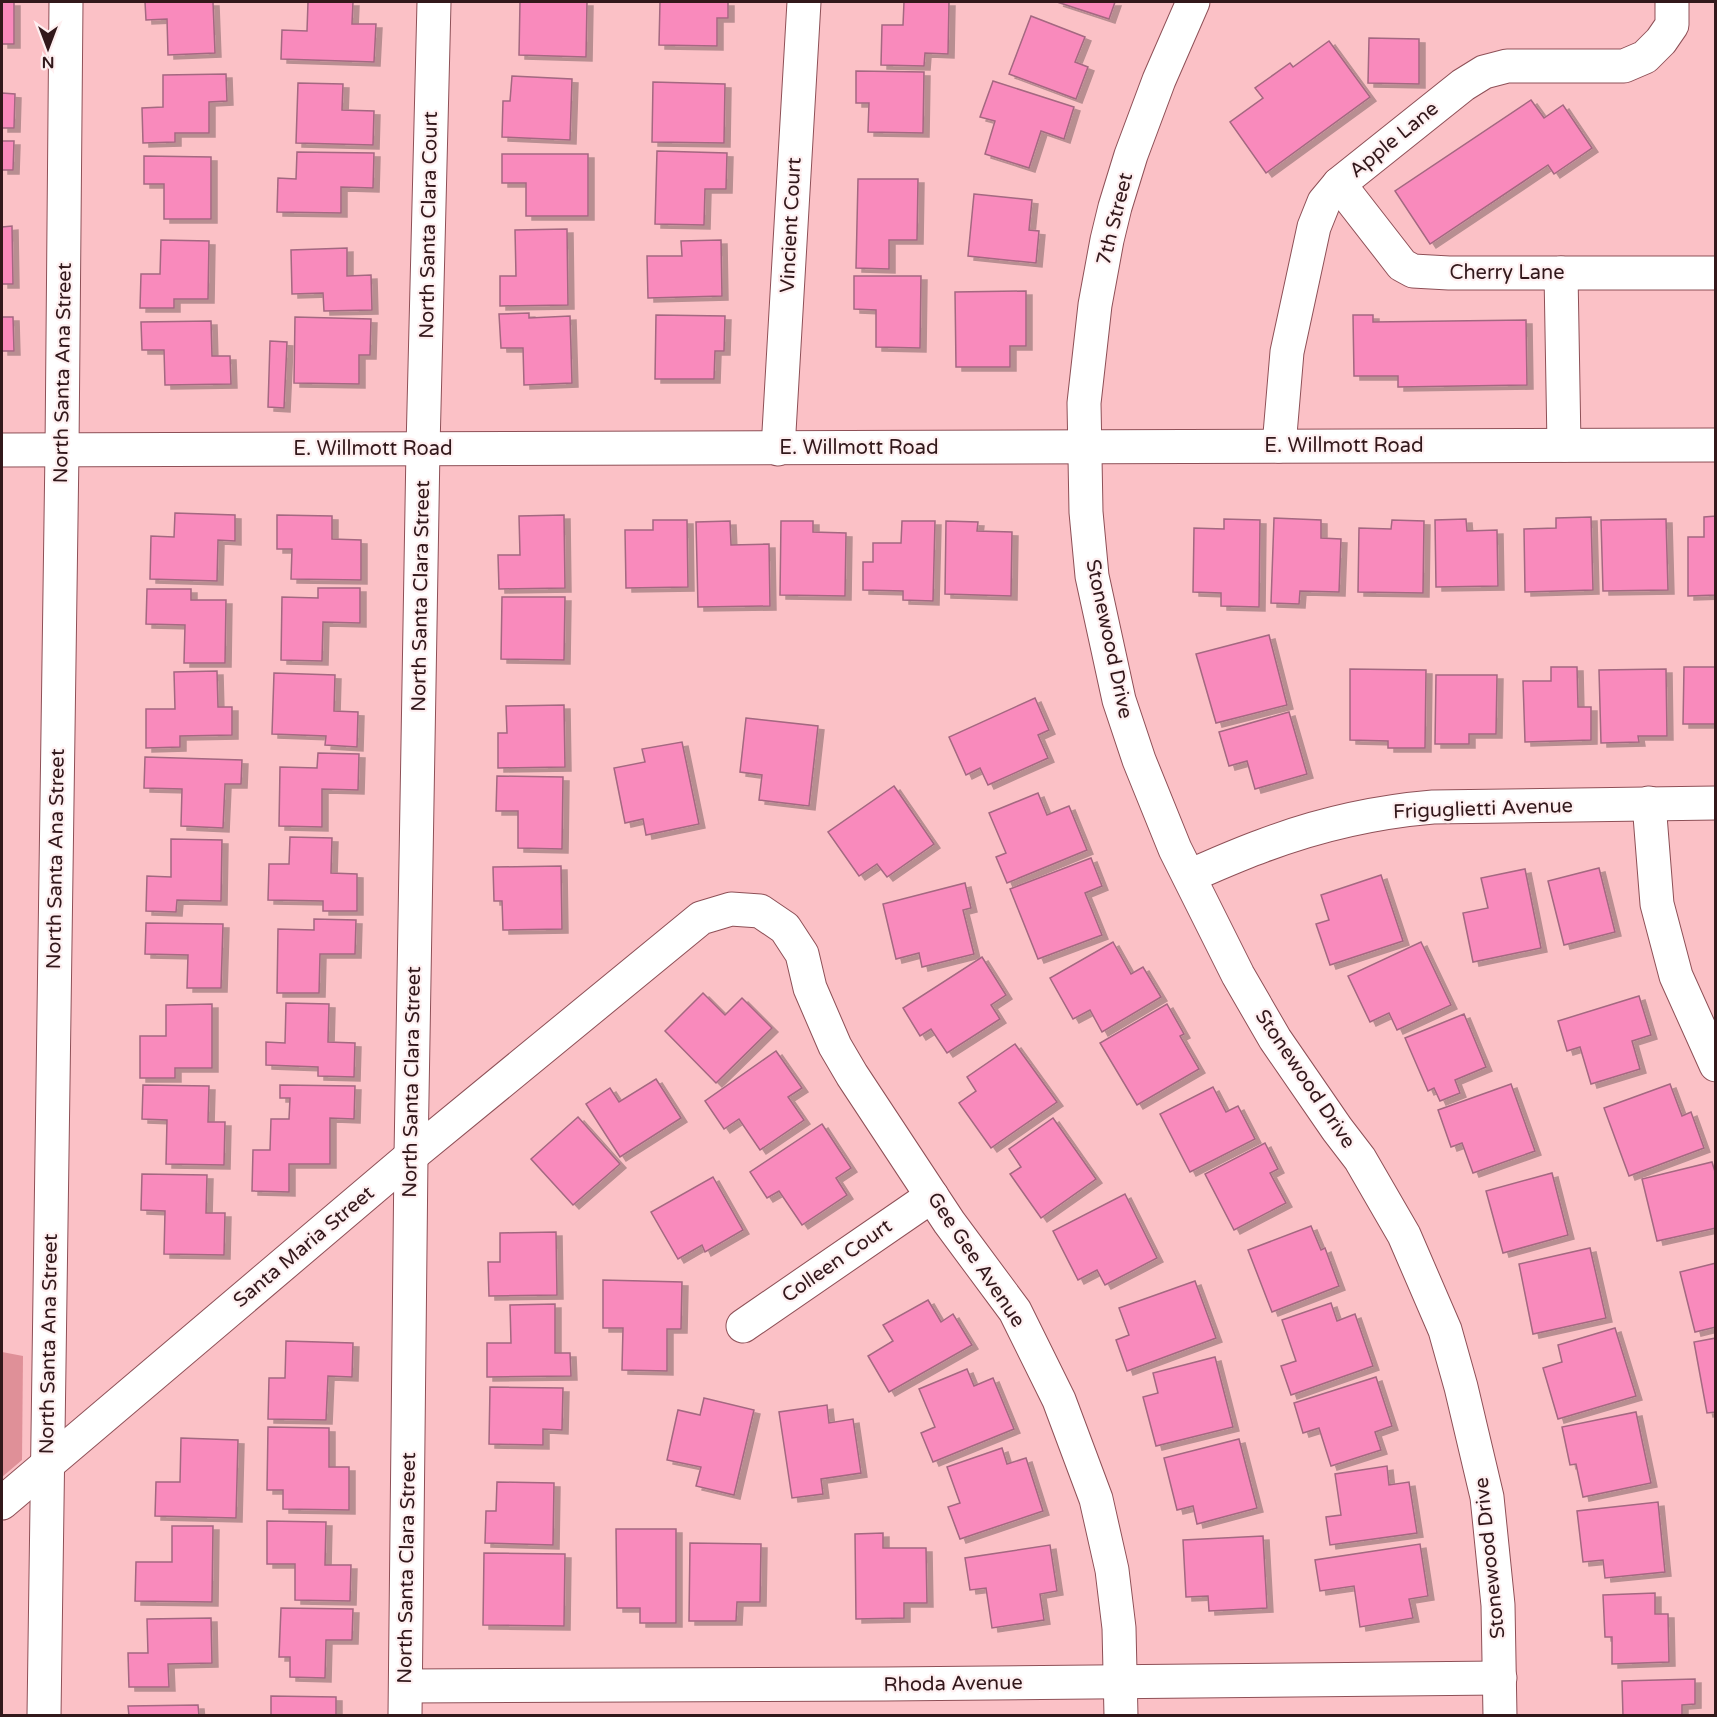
<svg xmlns="http://www.w3.org/2000/svg" width="1717" height="1717" font-family="'Varela Round',sans-serif">
<style>
.green{fill:#df9098}
.building{fill:#f98abc;stroke:#a46881;stroke-width:1.5;filter:url(#shadow)}
.lines{fill:none;stroke-linecap:round;stroke-linejoin:round}
.minor-casing{stroke:#8e5057;stroke-width:35}
.minor{stroke:#fff;stroke-width:33}
.labels{text-anchor:middle;dominant-baseline:central;stroke-width:4.5;stroke-linejoin:round;paint-order:stroke}
.street-label{font-size:20px;fill:#32181b;stroke:#feeff0}
</style>
<defs>
<filter id="shadow"><feDropShadow dx="6" dy="4" stdDeviation="0" flood-color="#0004"/></filter>
</defs>
<rect width="100%" height="100%" fill="#fbc1c6"/>
<path class="green" d="M2 1352 23 1356 22 1460 2 1477Z"/>
<g class="building">
<rect x="2" y="2" width="12" height="42"/>
<path d="M145 2H213L215 53 168 55 167 19 146 20Z"/>
<path d="M308 2H353L352 24H376L374 62 281 59 282 30 307 31Z"/>
<path d="M520 2H587L586 57 519 55Z"/>
<path d="M660 2H728V18H717V46L659 45Z"/>
<path d="M904 2H949L948 54 925 53 924 66 881 65 882 25H903Z"/>
<path d="M1057 2H1115L1109 19Z"/>
<path d="M1031 16 1085 37 1075 62 1088 67 1076 99 1009 74Z"/>
<path d="M1369 38 1419 39V84L1368 83Z"/>
<path d="M1329 41 1370 97 1266 173 1230 122 1263 98 1255 88 1290 63 1293 67Z"/>
<path d="M856 71 924 72 923 133 868 132 869 103H856Z"/>
<path d="M226 74 227 101 209 102V133H175V142L143 143 142 108 163 107V75Z"/>
<path d="M512 76 572 79 570 140 502 137 503 101H510Z"/>
<path d="M993 81 1074 107 1064 139 1041 131 1029 168 985 154 995 121 980 117Z"/>
<path d="M653 82 725 84 724 143 652 142Z"/>
<path d="M298 83 343 84 342 110 374 111 373 145 296 143Z"/>
<path d="M2 93 15 94 14 128H2Z"/>
<path d="M1531 100 1544 118 1563 105 1592 148 1554 174 1548 165 1430 244 1395 191Z"/>
<path d="M2 141H14L13 170H2Z"/>
<path d="M657 151 727 153 726 189H705L704 225 655 224Z"/>
<path d="M297 152 374 153 373 188 341 187V213L277 212 278 178 296 179Z"/>
<path d="M502 154H588V216H526V183H502Z"/>
<path d="M144 156 211 157V219H164V184H144Z"/>
<path d="M858 179H918L917 240H889V269L856 268Z"/>
<path d="M974 194 1032 200 1029 230 1039 231 1036 263 968 256Z"/>
<path d="M12 226 13 284H2V227Z"/>
<path d="M567 229 568 305 500 306V276H516L515 230Z"/>
<path d="M161 240 209 241 208 299H174V308H140L141 274H160Z"/>
<path d="M721 240 722 296 648 298 647 256H682L681 241Z"/>
<path d="M347 248V276L371 275 372 310 324 311 323 293 292 294 291 250Z"/>
<path d="M854 276H921L920 348 876 347V310L854 309Z"/>
<path d="M1026 291V346H1010V367H956L955 292Z"/>
<path d="M529 313V318L570 316 572 383 524 385 523 348H501L499 314Z"/>
<path d="M656 315 725 316 724 351H715L714 379H655Z"/>
<path d="M1353 315H1373V322L1526 320 1527 385 1398 387V376H1354Z"/>
<path d="M2 317H13L14 351H2Z"/>
<path d="M295 317 371 319 370 355H359V384L294 383Z"/>
<path d="M211 321 212 356H230L231 384 165 385 164 350H142L141 322Z"/>
<path d="M270 341 287 342 284 408 268 407Z"/>
<path d="M175 513 235 515V541L218 540 217 581 150 579 151 536 174 537Z"/>
<path d="M277 515 332 516V539L361 540V580L291 579 292 549H277Z"/>
<path d="M564 515 565 588 499 589 498 555H520L519 516Z"/>
<path d="M1716 516V595L1688 596V537H1704V517Z"/>
<path d="M1591 517 1593 590 1525 592 1524 529 1556 528V518Z"/>
<path d="M1274 518 1321 520V538L1341 539 1339 592 1300 591 1299 604 1271 603Z"/>
<path d="M1224 519 1260 520 1259 607 1221 606V593L1193 592 1194 528 1224 529Z"/>
<path d="M1466 519 1467 531 1497 530 1498 586 1436 587 1435 520Z"/>
<path d="M1666 519 1668 590 1603 591 1601 520Z"/>
<path d="M653 520H687L688 587 626 588 625 530H653Z"/>
<path d="M1392 520 1424 521 1423 593 1358 592 1359 528 1391 529Z"/>
<path d="M730 521 731 545 769 544 770 606 698 607 696 522Z"/>
<path d="M781 521H813V532L846 533 845 596 780 595Z"/>
<path d="M902 521H935L933 601 903 600V591L863 590V562H873V543H901Z"/>
<path d="M946 521 978 522 977 531 1012 532 1011 596 945 594Z"/>
<path d="M318 588H360V623L323 622 322 661 281 660 282 597 318 598Z"/>
<path d="M147 589H191V600H226L225 663H184L185 625 146 624Z"/>
<path d="M502 597H565L564 660 501 659Z"/>
<path d="M1269 635 1287 705 1216 723 1196 654Z"/>
<path d="M1551 667H1577L1578 707H1591V740L1525 742 1523 681H1551Z"/>
<path d="M1684 667H1716V724H1683Z"/>
<path d="M1350 669 1426 670 1425 748H1388V741L1350 740Z"/>
<path d="M1666 669 1667 736H1638L1639 742 1601 743 1599 670Z"/>
<path d="M217 671 218 707H232V735L180 736V747L146 748V709H175L174 672Z"/>
<path d="M274 673 335 675 334 711 358 712 357 747 325 745 326 736 272 734Z"/>
<path d="M1436 675H1497L1496 734H1469V744H1435Z"/>
<path d="M1035 698 1049 730 1038 735 1048 758 988 785 980 768 966 775 949 737Z"/>
<path d="M564 705 565 767 498 768V733H507L506 706Z"/>
<path d="M1289 712 1307 774 1255 789 1247 761 1229 766 1219 732Z"/>
<path d="M746 718 818 726 809 806 759 800 762 775 740 772Z"/>
<path d="M682 742 699 824 646 835 643 819 625 823 614 768 645 762 642 749Z"/>
<path d="M318 753 359 754 358 790 322 789V827L279 826 280 767 317 768Z"/>
<path d="M145 757 242 760 241 784H225L223 828 181 826 182 789 144 788Z"/>
<path d="M497 776 563 777 562 849 518 848V811H496Z"/>
<path d="M894 786 934 844 887 877 877 864 859 876 828 832Z"/>
<path d="M1038 793 1047 815 1069 806 1087 850 1007 883 996 857 1006 853 989 813Z"/>
<path d="M290 837 332 838 331 873 357 874V911H323V901L268 900 269 864H289Z"/>
<path d="M171 839 222 840 221 901 177 900 176 912 146 911 147 876 171 877Z"/>
<path d="M1091 858 1102 886 1085 893 1102 935 1038 959 1010 889Z"/>
<path d="M561 866 562 929 503 930 502 901H494L493 867Z"/>
<path d="M1599 868 1615 932 1564 945 1548 881Z"/>
<path d="M1525 869 1541 948 1473 962 1463 913 1488 908 1481 878Z"/>
<path d="M1381 875 1403 941 1330 965 1316 924 1329 920 1321 895Z"/>
<path d="M965 883 971 908 963 910 974 954 922 967 919 953 896 959 883 904Z"/>
<path d="M314 919 356 920 355 954H320L319 993H277L278 929 314 930Z"/>
<path d="M146 923 223 924 221 988H187L188 955 145 954Z"/>
<path d="M1113 942 1131 974 1143 967 1161 997 1102 1032 1090 1010 1073 1019 1050 978Z"/>
<path d="M1421 942 1451 1005 1397 1030 1389 1013 1370 1022 1348 976Z"/>
<path d="M982 957 1006 995 991 1005 1000 1019 947 1053 931 1029 920 1036 903 1008Z"/>
<path d="M703 993 725 1015 742 998 772 1028 716 1083 665 1031Z"/>
<path d="M1639 996 1651 1035 1632 1041 1640 1069 1591 1084 1580 1047 1567 1051 1558 1021Z"/>
<path d="M286 1003 329 1004 328 1042 355 1043 354 1077 318 1076V1067L266 1065V1042L285 1043Z"/>
<path d="M212 1004V1068H175V1078H140V1036H166V1005Z"/>
<path d="M1167 1004 1184 1034 1180 1036 1199 1069 1137 1105 1100 1043Z"/>
<path d="M1464 1014 1486 1067 1455 1080 1460 1093 1440 1101 1434 1088 1428 1091 1405 1038Z"/>
<path d="M1015 1044 1057 1102 991 1148 959 1103 976 1091 967 1077Z"/>
<path d="M776 1051 802 1088 788 1097 804 1120 760 1150 739 1119 724 1129 705 1101Z"/>
<path d="M656 1079 681 1118 620 1157 586 1104 610 1088 619 1102Z"/>
<path d="M1511 1084 1535 1151 1473 1173 1462 1143 1451 1147 1438 1110Z"/>
<path d="M1670 1084 1682 1116 1691 1112 1704 1148 1629 1176 1604 1108Z"/>
<path d="M143 1085 209 1086 208 1122H225L224 1165 166 1164 167 1120 142 1119Z"/>
<path d="M280 1085 355 1086 354 1119 330 1118V1164H289V1192L252 1191 253 1150H270L271 1119H289L290 1098H280Z"/>
<path d="M1213 1087 1226 1112 1238 1106 1255 1139 1190 1172 1160 1114Z"/>
<path d="M578 1117 620 1164 573 1205 531 1159Z"/>
<path d="M1053 1118 1096 1179 1041 1218 1010 1174 1021 1167 1009 1149Z"/>
<path d="M822 1124 851 1168 836 1178 847 1195 802 1225 779 1191 767 1198 750 1172Z"/>
<path d="M1265 1143 1278 1169 1270 1173 1286 1203 1234 1230 1205 1174Z"/>
<path d="M1712 1162 1716 1175V1228L1657 1241 1642 1179Z"/>
<path d="M1552 1173 1568 1235 1503 1253 1486 1191Z"/>
<path d="M142 1174 207 1175 206 1213H225L224 1255 164 1254 165 1211 141 1210Z"/>
<path d="M713 1177 743 1230 705 1252 702 1245 678 1259 651 1212Z"/>
<path d="M1125 1194 1157 1258 1105 1285 1097 1270 1078 1280 1053 1231Z"/>
<path d="M1311 1226 1321 1250 1325 1248 1339 1286 1272 1312 1248 1250Z"/>
<path d="M556 1232 557 1295 489 1296 488 1262H500V1233Z"/>
<path d="M1590 1248 1606 1318 1533 1334 1519 1264Z"/>
<path d="M1716 1263V1327L1695 1332 1680 1272Z"/>
<path d="M603 1280 682 1282 681 1329H667V1371L622 1370 623 1328H603Z"/>
<path d="M1195 1281 1216 1338 1127 1371 1116 1340 1129 1335 1119 1308Z"/>
<path d="M928 1300 941 1322 953 1314 972 1345 889 1392 868 1356 893 1341 883 1325Z"/>
<path d="M1331 1303 1337 1321 1355 1314 1373 1366 1291 1395 1281 1366 1296 1361 1282 1320Z"/>
<path d="M555 1304V1353H570L571 1376 487 1377V1343H511L510 1305Z"/>
<path d="M1615 1328 1636 1396 1558 1419 1543 1368 1562 1362 1558 1345Z"/>
<path d="M1716 1338V1412L1707 1413 1694 1342Z"/>
<path d="M286 1341 353 1343 352 1377 328 1376 326 1420 268 1419 269 1378H285Z"/>
<path d="M1215 1357 1233 1427 1156 1446 1143 1397 1158 1393 1153 1373Z"/>
<path d="M967 1369 974 1386 993 1378 1014 1429 933 1462 921 1433 935 1427 919 1389Z"/>
<path d="M1376 1377 1392 1426 1375 1432 1381 1450 1331 1466 1319 1428 1303 1433 1294 1403Z"/>
<path d="M490 1387 563 1388 562 1430 543 1429V1445L489 1444Z"/>
<path d="M704 1398 754 1410 734 1495 696 1486 701 1467 667 1460 678 1410 700 1415Z"/>
<path d="M827 1405 829 1423 853 1419 861 1473 821 1479 823 1494 792 1498 779 1412Z"/>
<path d="M1636 1412 1651 1483 1583 1497 1576 1464 1570 1465 1562 1427Z"/>
<path d="M268 1427 329 1428V1467H349V1510L283 1509V1490H267Z"/>
<path d="M181 1438 238 1440 236 1518 155 1516 156 1482H180Z"/>
<path d="M1239 1439 1257 1508 1197 1524 1193 1506 1177 1510 1164 1458Z"/>
<path d="M1002 1448 1007 1464 1026 1458 1043 1511 960 1539 948 1507 960 1503 947 1467Z"/>
<path d="M1387 1466 1389 1485 1409 1482 1417 1533 1330 1545 1326 1517 1341 1515 1335 1474Z"/>
<path d="M497 1482 554 1483 553 1545 485 1543 486 1511H496Z"/>
<path d="M1658 1502 1665 1572 1605 1578 1603 1560 1583 1562 1577 1511Z"/>
<path d="M267 1521 326 1522 325 1565H351L350 1601 295 1600V1564H267Z"/>
<path d="M172 1526H213L212 1602 135 1601 136 1562H172Z"/>
<path d="M616 1529H676V1623H640V1608H617Z"/>
<path d="M883 1533V1548H926L927 1603H904V1618L856 1619 855 1534Z"/>
<path d="M1263 1536 1267 1608 1209 1611 1208 1596 1186 1597 1183 1540Z"/>
<path d="M690 1543 761 1544 760 1602H737L736 1621H689Z"/>
<path d="M1420 1544 1428 1596 1409 1599 1413 1618 1360 1627 1354 1586 1320 1591 1315 1560Z"/>
<path d="M1050 1545 1057 1591 1040 1594 1044 1620 992 1628 986 1588 970 1590 965 1558Z"/>
<path d="M484 1553 565 1554 564 1626 483 1625Z"/>
<path d="M1655 1593V1614H1668L1669 1662 1612 1664V1637H1605L1603 1595Z"/>
<path d="M281 1608 353 1609 352 1640H326L325 1678 290 1677V1657H279Z"/>
<path d="M211 1618 212 1663 168 1664 169 1687H129L128 1653H148L147 1619Z"/>
<path d="M1695 1679V1704L1682 1705V1716H1623L1622 1681Z"/>
<path d="M271 1696 336 1697V1716H271Z"/>
<path d="M198 1705 199 1716H129L128 1706Z"/>
</g>
<g class="lines">
<defs>
<g id="minor">
<path d="M1193 2 1159 80 1131 155 1115 207 1107 240 1095 305 1084 403 1086 512 1092 576 1119 700 1139 760 1175 849 1238 975 1275 1039 1337 1129 1360 1159 1404 1235 1445 1330 1461 1387 1487 1497 1498 1605 1500 1716"/>
<path d="M1339 184 1402 265 1413 271 1449 273H1716"/>
<path d="M1561 273 1564 445"/>
<path d="M1279 446 1287 352 1314 227 1324 202 1339 184 1463 85 1484 72 1507 66H1624L1645 57 1661 41 1672 25V2"/>
<path d="M778 449 804 2"/>
<path d="M2 450 1716 445"/>
<path d="M1649 803 1657 904 1676 976 1716 1065"/>
<path d="M1189 876C1213 866 1237 855 1262 846 1317 825 1374 812 1433 807L1716 803"/>
<path d="M743 1326 932 1196"/>
<path d="M2 1503 411 1156 701 918 731 909 760 911 785 928 802 954 810 988 835 1046 852 1075 949 1222 1015 1311 1059 1400 1096 1499 1112 1570 1119 1628 1121 1716"/>
<path d="M406 1686 886 1684 1500 1678"/>
<path d="M44 1716 62 450 66 2"/>
<path d="M405 1716 411 1156 423 448 434 2"/>
</g>
</defs>
<use href="#minor" class="minor-casing"/>
<use href="#minor" class="minor"/>
</g>
<g class="labels">
<g class="street-label">
<text transform="translate(1394 140) rotate(-39)">Apple Lane</text>
<text transform="translate(1115 219) rotate(-76)">7th Street</text>
<text transform="translate(429 225) rotate(-89)">North Santa Clara Court</text>
<text transform="translate(791 225) rotate(-87)">Vincient Court</text>
<text x="1507" y="273">Cherry Lane</text>
<text transform="translate(63 373) rotate(-89)">North Santa Ana Street</text>
<text x="1344" y="446">E. Willmott Road</text>
<text x="859" y="448">E. Willmott Road</text>
<text x="373" y="449">E. Willmott Road</text>
<text transform="translate(421 596) rotate(-89)">North Santa Clara Street</text>
<text transform="translate(1109 639) rotate(78)">Stonewood Drive</text>
<text transform="translate(1483 809) rotate(-2)">Friguglietti Avenue</text>
<text transform="translate(56 859) rotate(-89)">North Santa Ana Street</text>
<text transform="translate(1305 1079) rotate(56)">Stonewood Drive</text>
<text transform="translate(412 1082) rotate(-89)">North Santa Clara Street</text>
<text transform="translate(304 1247) rotate(-40)">Santa Maria Street</text>
<text transform="translate(976 1260) rotate(56)">Gee Gee Avenue</text>
<text transform="translate(837 1261) rotate(-35)">Colleen Court</text>
<text transform="translate(49 1344) rotate(-89)">North Santa Ana Street</text>
<text transform="translate(1490 1558) rotate(-96)">Stonewood Drive</text>
<text transform="translate(407 1568) rotate(-89)">North Santa Clara Street</text>
<text transform="translate(953 1684) rotate(-1)">Rhoda Avenue</text>
</g>
</g>
<rect width="1717" height="1717" fill="none" stroke="#32181b" stroke-width="6"/>
<g transform="translate(48 48) rotate(180)" stroke="#feeff0" stroke-width="4.5" paint-order="stroke">
<path d="M0-4.5L10 22L0 15L-10 22Z" fill="#32181b"/>
<text y="-9" font-size="16" font-weight="bold" text-anchor="middle" fill="#32181b">N</text>
</g>
</svg>
